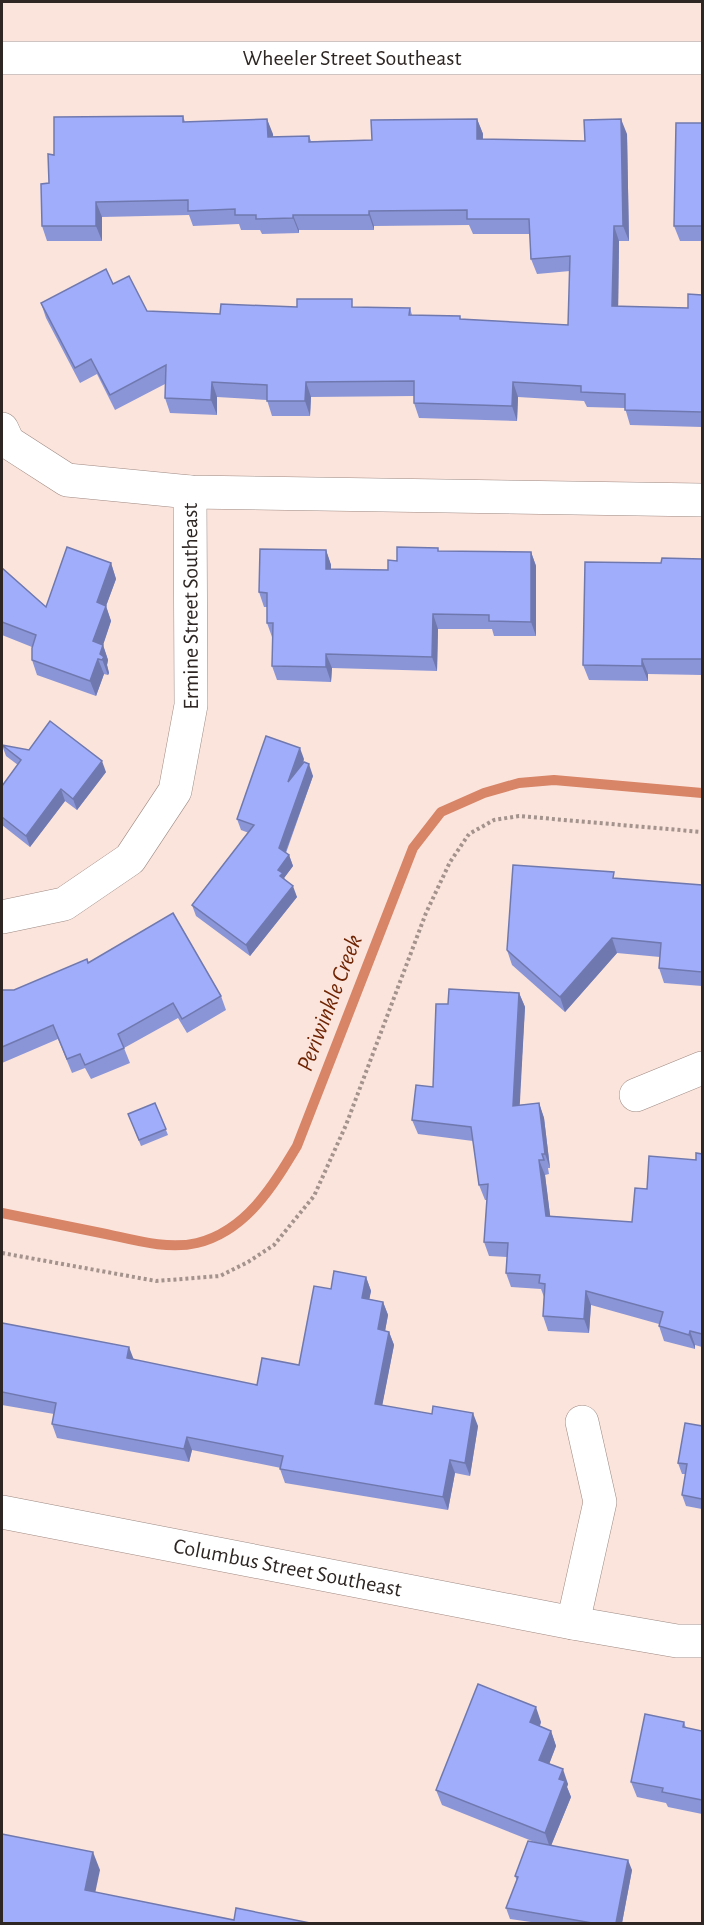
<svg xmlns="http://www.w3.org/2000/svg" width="704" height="1925" font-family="'Alegreya Sans',sans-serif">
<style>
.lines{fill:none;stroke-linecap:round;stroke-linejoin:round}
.stream{stroke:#d78467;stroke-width:10}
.minor-casing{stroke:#9e8982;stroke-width:34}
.path{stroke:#a4938d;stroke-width:4;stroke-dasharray:3 3;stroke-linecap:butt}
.minor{stroke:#fff;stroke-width:33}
.wall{fill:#8a95d7}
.shaded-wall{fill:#7079af}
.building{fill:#a0adfa;stroke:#7079af;stroke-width:1.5}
.labels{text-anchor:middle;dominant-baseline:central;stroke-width:4.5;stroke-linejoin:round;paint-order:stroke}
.street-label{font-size:22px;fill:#2e2623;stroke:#fbe4dc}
.water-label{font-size:24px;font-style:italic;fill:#6f2403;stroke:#fbe4dc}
</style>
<rect width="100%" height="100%" fill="#fbe4dc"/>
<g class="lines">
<path class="stream" d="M2 1213C36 1220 71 1227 106 1234 134 1240 168 1250 197 1243 246 1231 273 1186 297 1146L413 848 441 812 484 793 519 783 554 780 702 793"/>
<defs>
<g id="minor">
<path id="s1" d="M2 58H702"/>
<path d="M2 429 8 442 67 480 190 492 702 500"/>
<path id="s2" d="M2 917 64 904 130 859 175 791 191 705 190 492"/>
<path d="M636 1095 702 1068"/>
<path id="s3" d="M2 1512 573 1623 677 1641H702"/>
<path d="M573 1623 600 1502 582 1422"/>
</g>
</defs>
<use href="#minor" class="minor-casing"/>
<path class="path" d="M2 1253 156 1281 220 1276 248 1262 274 1245 314 1196 346 1125 426 913 450 862 469 834 494 820 519 816 702 832"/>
<use href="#minor" class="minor"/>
</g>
<g class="wall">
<path d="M183 116 185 122 267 119 273 137 309 136 311 141 372 140 477 119 483 134V139L585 141 627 134 629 241H619L618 306 688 308 702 295V427L630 425 625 408 587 407 584 401 518 397 517 421 419 418 414 403V396L311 397 310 416H272L267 400 217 397V415L170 413 165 398V384L115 410 97 374 80 383 46 318 41 303 113 284 147 311 220 314 297 307 410 308 412 315 461 319 568 325 570 271 537 274 531 259 530 234H473L469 225 374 226V230H299V233L262 234 260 230H241L239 224 193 226 189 215 102 217V241H47L42 226 54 155Z"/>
<path d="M702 123V241H680L674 226Z"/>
<path d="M326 550 331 565V569L388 570 397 561 439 551 531 552 536 566V636H494L492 629H438L437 671 332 668 331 682 277 680 272 666 273 637H272L267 623V607H264L259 592Z"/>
<path d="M702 559V675L648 674V681L589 680 583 665 661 563Z"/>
<path d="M111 563 116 579 106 606 111 621 103 645 108 660 107 665 109 673 108 675 104 674 96 696 37 675 32 660V647L2 635V568L46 607Z"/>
<path d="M2 745 106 772 77 810 65 801 30 847 2 825V786L18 765 6 756Z"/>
<path d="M304 759 303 764 313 776 286 853 289 855 293 866 284 878 297 897 250 956 196 916 192 905 249 833 241 830 237 819Z"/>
<path d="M616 878 702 885V986L664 983 659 968 660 957 617 953 565 1012 512 965 507 950Z"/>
<path d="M88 963 221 996 226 1010 187 1033 178 1018 124 1048 130 1063 91 1079 85 1068 72 1073 58 1039 2 1063V990H14Z"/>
<path d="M519 993 525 1007 519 1105 539 1103 544 1118 550 1168H548L549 1174 545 1175 550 1216 632 1222 647 1189 696 1160 702 1154V1347L695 1345V1349L664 1341 659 1326V1324L591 1305 589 1333 548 1331 543 1316 544 1297 541 1289 511 1287 506 1273 507 1257 489 1256 484 1242 487 1200H485L479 1185 473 1141 418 1134 412 1120 433 1087 448 1004Z"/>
<path d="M155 1103 168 1135 141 1146 128 1114Z"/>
<path d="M366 1277 371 1291 369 1299 383 1302 388 1315 385 1331 389 1332 394 1345 382 1405 478 1426 470 1476 455 1473 448 1510 285 1483 280 1469 281 1468 192 1450 189 1462 57 1438 52 1424 54 1414 2 1405V1323L134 1360 257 1385 299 1365 331 1289Z"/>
<path d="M702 1426V1509L686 1506 682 1495 686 1474H682L678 1463Z"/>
<path d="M541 1722 540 1726 551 1731 556 1746 549 1764 568 1784 567 1787 571 1797 551 1846 632 1870 622 1923H538L510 1919 506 1908 517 1881 515 1876 537 1843 442 1805 436 1790Z"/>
<path d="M684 1722 686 1728 702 1731V1814L668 1807 666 1803 637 1797 631 1782Z"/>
</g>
<g class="shaded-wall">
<path d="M267 119 273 134 274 152 268 137Z"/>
<path d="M477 119 483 134 482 154 477 139Z"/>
<path d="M621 119 627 134 629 241 623 226Z"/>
<path d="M96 202 102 217V241L96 226Z"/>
<path d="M369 211 374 226V230L369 215Z"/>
<path d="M293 215 299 230V233L293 218Z"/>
<path d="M614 226 619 241 618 321 612 306Z"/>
<path d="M212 382 217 397V415L211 400Z"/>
<path d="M306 382 311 397 310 416 305 401Z"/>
<path d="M513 382 518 397 517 421 512 406Z"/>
<path d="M326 550 331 565V584L326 569Z"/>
<path d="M531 552 536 566V636L531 622Z"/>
<path d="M111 563 116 579 106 606 111 621 99 657 93 641 97 602Z"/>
<path d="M433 614 438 629 437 671 432 657Z"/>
<path d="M103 645 108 660 107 665 109 673 108 675 100 654Z"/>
<path d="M326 654 332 668 331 682 326 667Z"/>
<path d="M98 659 104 674 96 696 90 681Z"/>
<path d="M642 659 648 674V681L642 666Z"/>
<path d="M300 748 304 759 292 793 288 782Z"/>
<path d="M102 761 106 772 77 810 73 799Z"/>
<path d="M309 764 313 776 283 859 279 848Z"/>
<path d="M61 789 65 801 30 847 26 836Z"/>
<path d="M289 855 293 866 284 878 287 884 284 887 278 870Z"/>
<path d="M293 886 297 897 250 956 246 945Z"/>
<path d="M612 938 617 953 565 1012 560 997Z"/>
<path d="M519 993 525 1007 519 1120 513 1106Z"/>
<path d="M539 1103 544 1118 550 1168 545 1154Z"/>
<path d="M539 1160 545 1175 552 1230 546 1216Z"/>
<path d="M366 1277 371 1291 367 1311 362 1298Z"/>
<path d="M586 1291 591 1305 589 1333 584 1319Z"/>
<path d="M383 1302 388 1315 383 1342 378 1329Z"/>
<path d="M690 1331 695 1345V1349L689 1335Z"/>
<path d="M389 1332 394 1345 380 1417 375 1404Z"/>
<path d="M129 1347 134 1360 127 1358Z"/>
<path d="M473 1413 478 1426 470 1476 465 1463Z"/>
<path d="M187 1437 192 1450 189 1462 184 1449Z"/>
<path d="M450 1460 455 1473 448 1510 443 1497Z"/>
<path d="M536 1707 541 1722 535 1738 530 1722Z"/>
<path d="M551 1731 556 1746 545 1775 539 1760Z"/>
<path d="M563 1769 568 1784 567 1787 571 1797 550 1848 545 1833 559 1779Z"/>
<path d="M93 1852 100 1870 92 1908 85 1890Z"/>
<path d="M628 1860 632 1870 622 1923H616Z"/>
</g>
<g class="building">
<path d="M183 116V122L267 119 268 137 309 136V142L372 140 371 120 477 119V139L585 141 584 120 621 119 623 226H614L612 306 688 308V294L702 295V412L625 410V394L581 392V386L513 382 512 406 414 403V381L306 382 305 401H267V385L212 382 211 400 165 398 166 365 110 395 91 359 75 368 41 303 106 269 113 284 129 276 147 311 220 314 221 304 297 307V299H352V307L410 308 409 315 460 316V319L568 325 570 256 531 259 529 219H467V210L369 211V215H293V218L256 219V215H235V209L188 211V200L96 202V226H42L41 184 49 183 48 154 54 155V117Z"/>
<path d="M676 123H702V226H674Z"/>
<path d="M67 547 111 563 97 602 106 606 93 641 103 645 100 654 104 657 102 660 98 659 90 681 32 660V648L36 635 2 622V568L46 607Z"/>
<path d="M397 547 438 548V551L531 552V622L489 621V615L433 614 432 657 326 654V667L272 666 273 623H267V593L259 592 260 549 326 550V569L388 570V560L397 561Z"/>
<path d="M662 558 702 559V659H642V666L583 665 585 562 661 563Z"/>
<path d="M50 721 102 761 73 799 61 789 26 836 2 817V786L21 760 2 745 29 750Z"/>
<path d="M266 736 300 748 288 782 304 762 309 764 279 848 289 855 278 870 283 873 280 876 293 886 246 945 192 905 254 825 237 819Z"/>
<path d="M513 865 614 872 613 878 702 885V972L659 968 661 943 612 938 560 997 507 950Z"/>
<path d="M173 913 221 996 182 1019 173 1003 118 1034 124 1048 85 1065 80 1054 67 1059 53 1025 2 1047V990H14L87 959 88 963Z"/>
<path d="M449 989 519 993 513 1106 539 1103 545 1154H542L544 1160H539L546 1216 632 1222 635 1188 647 1189 649 1156 696 1160V1153L702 1154V1334L690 1331 689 1335 659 1326 663 1312 586 1291 584 1319 543 1316 545 1284 539 1283 540 1275 506 1273 508 1243 484 1242 488 1184 479 1185 471 1127 412 1120 416 1085 433 1087 436 1004H448Z"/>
<path d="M155 1103 166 1129 139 1140 128 1114Z"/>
<path d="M334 1271 366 1277 362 1298 383 1302 378 1329 389 1332 375 1404 432 1414 433 1406 473 1413 465 1463 450 1460 443 1497 280 1469 283 1456 187 1437 184 1449 52 1424 56 1403 2 1392V1323L129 1347 127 1358 257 1385 262 1358 299 1365 314 1286 331 1289Z"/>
<path d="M685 1423 702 1426V1499L682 1495 687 1464 678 1463Z"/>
<path d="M478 1684 536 1707 530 1722 551 1731 539 1760 563 1769 559 1779 565 1781 545 1833 436 1790Z"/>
<path d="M645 1714 684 1722 683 1727 702 1731V1800L662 1792 663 1788 631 1782Z"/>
<path d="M2 1834 93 1852 85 1890 234 1920 236 1908 310 1923H2Z"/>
<path d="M528 1841 628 1860 616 1923H592L506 1908 518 1877 515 1876Z"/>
</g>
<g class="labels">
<g class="street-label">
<text stroke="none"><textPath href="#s1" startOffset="350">Wheeler Street Southeast</textPath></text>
<text stroke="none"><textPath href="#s2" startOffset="411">Ermine Street Southeast</textPath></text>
<text stroke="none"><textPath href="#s3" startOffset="291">Columbus Street Southeast</textPath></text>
</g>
<g class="water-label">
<text transform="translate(330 1003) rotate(-69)">Periwinkle Creek</text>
</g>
</g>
<rect width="704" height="1925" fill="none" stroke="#2e2623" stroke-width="6"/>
</svg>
